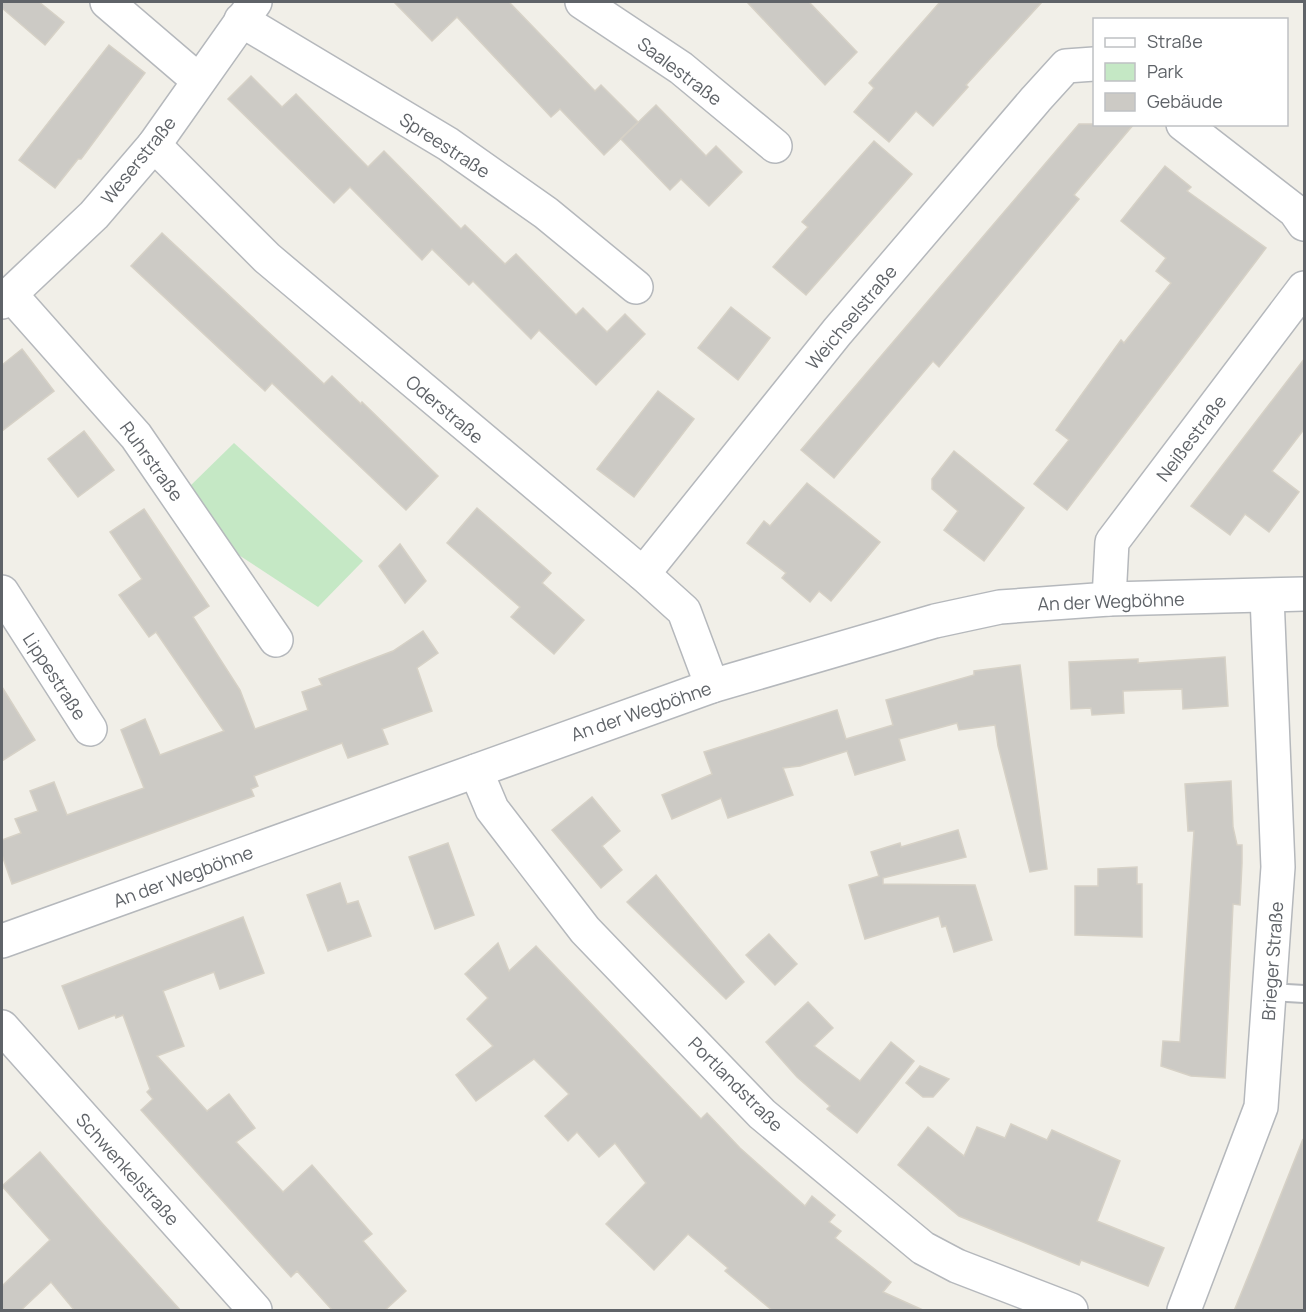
<svg xmlns="http://www.w3.org/2000/svg" width="1306" height="1312" font-family="Manrope,sans-serif">
<style>
.green{fill:#c5e8c5}
.building{fill:#cccac5;stroke:#d6d1c6;stroke-width:1.5}
.lines{fill:none;stroke-linecap:round;stroke-linejoin:round}
.lane-casing{stroke:#b5b8bc;stroke-width:20}
.street-casing{stroke:#b5b8bc;stroke-width:36}
.lane{stroke:#fff;stroke-width:16}
.street{stroke:#fff;stroke-width:33}
.labels{text-anchor:middle;dominant-baseline:central;stroke-width:4.5;stroke-linejoin:round;paint-order:stroke}
.street-label{font-size:18px;fill:#5f6368;stroke:#fff}
</style>
<rect width="100%" height="100%" fill="#f1efe8"/>
<path class="green" d="M234 443 363 561 318 607 228 548 187 489Z"/>
<g class="building">
<path d="M2 2H39L64 22 45 45 2 8Z"/>
<path d="M394 2H509L595 91 601 85 638 122 604 155 560 109 551 117 457 17 432 41Z"/>
<path d="M747 2H809L857 52 825 85Z"/>
<path d="M940 2H1042L966 85 968 87 933 126 916 111 889 142 854 112 874 88 869 83Z"/>
<path d="M109 45 145 73 81 159H78L55 188 19 160Z"/>
<path d="M251 76 282 107 296 94 368 167 384 151 461 229 465 225 505 264 516 254 576 315 583 308 607 332 625 314 645 334 596 385 539 330 531 339 473 281 469 285 432 249 422 260 350 187 334 203 228 99Z"/>
<path d="M656 105 706 156 716 146 742 172 709 206 681 179 670 190 621 139Z"/>
<path d="M1079 124H1134L1074 195 1079 199 939 367 933 361 834 478 801 450Z"/>
<path d="M874 141 912 174 806 295 773 267 808 227 802 222Z"/>
<path d="M1165 166 1191 187 1187 191 1266 248 1067 510 1034 484 1069 440 1056 430 1121 340 1124 343 1171 283 1156 271 1166 258 1121 221Z"/>
<path d="M162 233 324 384 332 376 361 404 362 402 438 476 406 510 272 383 265 391 131 266Z"/>
<path d="M731 307 770 338 738 380 698 348Z"/>
<path d="M22 349 54 391 2 431V365Z"/>
<path d="M1305 358V428L1272 471 1299 492 1269 532 1245 514 1230 535 1191 506Z"/>
<path d="M658 391 694 419 634 497 597 469Z"/>
<path d="M84 431 114 470 78 497 48 459Z"/>
<path d="M954 451 1024 508 984 561 944 530 958 511 932 489V479Z"/>
<path d="M807 483 880 542 831 601 819 591 810 602 782 578 786 573 747 543 764 521 770 526Z"/>
<path d="M477 508 551 573 542 583 584 620 554 654 511 617 520 607 447 543Z"/>
<path d="M144 509 209 606 193 617 240 690 255 729 308 710 302 692 322 685 319 679 393 651 423 631 438 653 417 668 432 711 382 729 388 744 348 758 342 743 254 776 258 786 251 789 254 796 12 884 2 855V840L21 833 15 819 38 811 30 791 54 782 67 815 144 788 121 730 145 719 160 755 224 731 156 632 149 637 119 595 142 579 110 532Z"/>
<path d="M400 544 426 581 405 603 379 566Z"/>
<path d="M1225 657 1228 706 1183 709 1182 689 1123 691 1124 713 1092 715 1091 708 1071 709 1069 662 1138 659V663Z"/>
<path d="M1020 665 1047 869 1030 872 998 746 995 725 959 730 957 723 899 739 905 760 855 775 847 751 800 766 783 768 793 795 728 818 721 798 672 819 662 795 712 774 704 752 837 710 846 739 893 725 886 700 974 675V671Z"/>
<path d="M2 687 35 740 2 761Z"/>
<path d="M1231 781 1233 827 1237 845H1242V863L1240 905 1233 904 1225 1078 1191 1076 1161 1066 1163 1041 1180 1042 1194 831H1188L1185 784Z"/>
<path d="M592 797 620 831 602 846 622 870 601 888 552 830Z"/>
<path d="M958 830 966 857 883 878V884L975 885 992 940 954 952 946 926 942 927 939 916 865 939 849 885 879 876 871 852 900 843 901 847Z"/>
<path d="M448 843 474 915 435 929 409 857Z"/>
<path d="M1137 867V884H1142V937L1075 935V886H1098V869Z"/>
<path d="M656 875 744 982 726 999 627 902Z"/>
<path d="M340 883 347 904 358 901 371 936 328 951 307 895Z"/>
<path d="M243 917 264 973 220 989 214 972 163 991 184 1046 157 1056 207 1111 229 1094 255 1128 236 1142 283 1192 312 1165 372 1234 363 1241 406 1291 384 1311H333L297 1271 291 1277 141 1110 153 1099 147 1092 150 1089 123 1015 116 1018 115 1015 79 1029 62 986Z"/>
<path d="M769 934 797 964 775 985 746 955Z"/>
<path d="M498 943 509 971 536 946 701 1119 707 1113 740 1148 805 1206 812 1196 835 1215 829 1222 841 1231 835 1238 891 1282 883 1292 925 1311H773L725 1271 728 1268 688 1234 654 1270 606 1224 646 1183 615 1143 599 1157 577 1132 568 1141 545 1116 569 1094 534 1059 476 1101 456 1075 493 1046 467 1019 488 998 465 974Z"/>
<path d="M808 1002 833 1028 814 1046 860 1081 891 1042 914 1061 857 1133 827 1109 830 1106 797 1077 766 1042Z"/>
<path d="M920 1066 949 1079 933 1097H923L906 1083Z"/>
<path d="M1011 1124 1047 1140 1052 1130 1120 1161 1097 1221 1164 1248 1148 1286 1081 1260 1079 1265 959 1216 898 1165 928 1127 964 1156 977 1127 1005 1138Z"/>
<path d="M1303 1139 1305 1311H1234L1258 1252Z"/>
<path d="M40 1152 101 1222 181 1311H75L51 1282 20 1311H2V1286L50 1240 2 1186Z"/>
</g>
<g class="lines">
<defs>
<path id="lane" d="M1269 992 1304 994"/>
<g id="street">
<path d="M107 2 198 80"/>
<path d="M582 2 681 68 775 146"/>
<path d="M241 20 448 144 546 213 636 287"/>
<path d="M1183 124 1295 211 1304 224"/>
<path d="M154 145 267 258 643 574 684 611 712 686"/>
<path d="M11 295 136 436 276 640"/>
<path d="M2 302 94 215 154 145 255 2"/>
<path d="M643 574 837 332 1036 99 1066 66 1094 64"/>
<path d="M2 592 90 729"/>
<path d="M1109 599 1112 542 1304 288"/>
<path d="M476 771 492 809 585 930 762 1114 923 1248 957 1266 1071 1310"/>
<path d="M2 941 712 686 935 621 1000 607 1109 599 1304 594"/>
<path d="M2 1027 255 1310"/>
<path d="M1184 1310 1261 1107 1278 867 1267 596"/>
</g>
</defs>
<use href="#lane" class="lane-casing"/>
<use href="#street" class="street-casing"/>
<use href="#lane" class="lane"/>
<use href="#street" class="street"/>
</g>
<g class="labels">
<g class="street-label">
<text transform="translate(680 71) rotate(37)">Saalestraße</text>
<text transform="translate(445 145) rotate(33)">Spreestraße</text>
<text transform="translate(138 160) rotate(-51)">Weserstraße</text>
<text transform="translate(851 317) rotate(-50)">Weichselstraße</text>
<text transform="translate(445 409) rotate(40)">Oderstraße</text>
<text transform="translate(1191 438) rotate(-53)">Neißestraße</text>
<text transform="translate(152 461) rotate(54)">Ruhrstraße</text>
<text transform="translate(1111 601) rotate(-2)">An der Wegböhne</text>
<text transform="translate(55 676) rotate(57)">Lippestraße</text>
<text transform="translate(641 711) rotate(-19)">An der Wegböhne</text>
<text transform="translate(183 876) rotate(-20)">An der Wegböhne</text>
<text transform="translate(1272 961) rotate(-86)">Brieger Straße</text>
<text transform="translate(736 1084) rotate(45)">Portlandstraße</text>
<text transform="translate(128 1169) rotate(48)">Schwenkelstraße</text>
</g>
</g>
<rect width="1306" height="1312" fill="none" stroke="#5f6368" stroke-width="6"/>
<rect x="1093" y="18" width="195" height="108" fill="#ffffff" stroke="#bfc1c3" stroke-width="1.5"/>
<rect x="1105" y="38" width="30" height="9" fill="#ffffff" stroke="#bfc1c3" stroke-width="1.5"/>
<text x="1147" y="48" font-size="18" fill="#5f6368">Straße</text>
<rect x="1105" y="63" width="30" height="18" fill="#c5e8c5" stroke="#bfc1c3" stroke-width="1.5"/>
<text x="1147" y="78" font-size="18" fill="#5f6368">Park</text>
<rect x="1105" y="93" width="30" height="18" fill="#cccac5" stroke="#bfc1c3" stroke-width="1.5"/>
<text x="1147" y="108" font-size="18" fill="#5f6368">Gebäude</text>
</svg>
